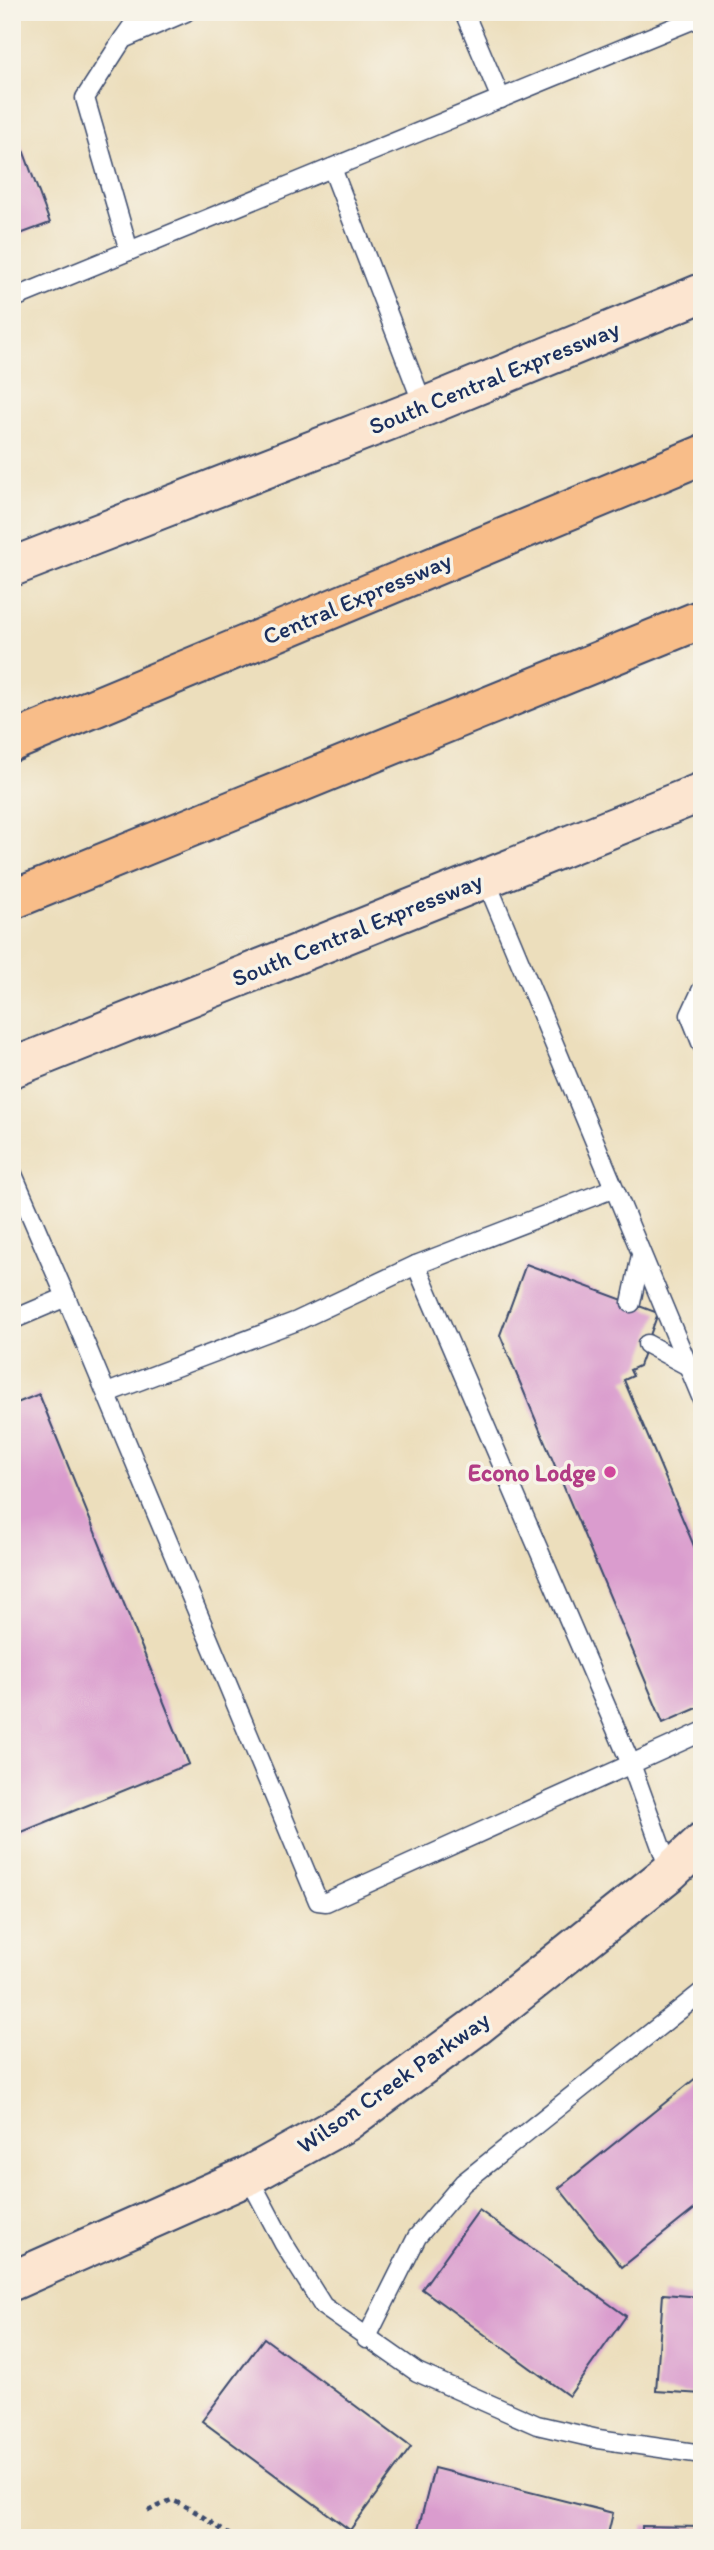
<svg xmlns="http://www.w3.org/2000/svg" width="714" height="2550" font-family="Itim,sans-serif">
<style>
.building{fill:#da9cce}
.lines{fill:none;stroke-linecap:round;stroke-linejoin:round}
.service-casing{stroke:#3a496c;stroke-width:21}
.secondary-casing{stroke:#3a496c;stroke-width:42}
.motorway-casing{stroke:#3a496c;stroke-width:42}
.path{stroke:#3a496c;stroke-width:4.5;stroke-dasharray:5 5;stroke-linecap:butt}
.service{stroke:#fff;stroke-width:18}
.secondary{stroke:#fce5d0;stroke-width:38}
.motorway{stroke:#f8bd89;stroke-width:38}
.hotel-dot{fill:#d1479c;stroke:#f7f3e8;stroke-width:2.5}
.labels{text-anchor:middle;dominant-baseline:central;stroke-width:7;stroke-linejoin:round;paint-order:stroke}
.street-label{font-size:24px;fill:#1b2f5e;stroke:#f7f3e8}
.hotel-label{font-size:24px;font-weight:bold;fill:#b23c85;stroke:#f7f3e8;text-anchor:end}
</style>
<rect width="100%" height="100%" fill="#f7f3e8"/>
<filter id="ink" filterUnits="userSpaceOnUse"><feTurbulence type="fractalNoise" baseFrequency=".0143" numOctaves="2"/><feDisplacementMap in="SourceGraphic" scale="14" xChannelSelector="R" yChannelSelector="G"/><feConvolveMatrix kernelMatrix="1 2 1 2 8 2 1 2 1" color-interpolation-filters="sRGB"/></filter>
<filter id="wash" filterUnits="userSpaceOnUse"><feTurbulence type="fractalNoise" baseFrequency=".00686" numOctaves="4" result="noise"/><feDisplacementMap in="SourceGraphic" scale="28" xChannelSelector="R" yChannelSelector="G"/><feGaussianBlur stdDeviation="1.57" result="paint"/><feColorMatrix in="noise" values="0 0 0 0 0 0 0 0 0 0 0 0 0 0 0 0 0 1.4 0 .05"/><feComposite in="paint" operator="in"/></filter>
<g filter="url(#wash)">
<rect width="100%" height="100%" fill="#ecdebc"/>
<g id="blocks">
<g class="building">
<path d="M12 120 50 223 12 237Z"/>
<path d="M526 1264 658 1313 639 1366 630 1370 633 1376 624 1380 702 1565V1706L663 1723 500 1335Z"/>
<path d="M39 1394 189 1764 12 1836V1405Z"/>
<path d="M702 2073V2203L622 2267 559 2188Z"/>
<path d="M479 2210 626 2316 569 2396 422 2289Z"/>
<path d="M663 2294 702 2297V2394L656 2391Z"/>
<path d="M264 2338 411 2447 350 2530 202 2421Z"/>
<path d="M434 2468 613 2513 607 2538H416Z"/>
<path d="M642 2526 702 2527V2538H642Z"/>
</g>
</g>
</g>
<g filter="url(#ink)">
<use href="#blocks" fill-opacity="0" stroke="#3a496c" stroke-width="2"/>
<g class="lines">
<defs>
<g id="service">
<path d="M464 12 501 99"/>
<path d="M123 39 142 12"/>
<path d="M332 168 424 407"/>
<path d="M129 251 85 98 123 39 186 12"/>
<path d="M12 299 702 16"/>
<path d="M485 878 702 1399"/>
<path d="M702 989 690 1015 702 1045"/>
<path d="M12 1172 66 1297 12 1320"/>
<path d="M416 1265 631 1764 670 1872"/>
<path d="M66 1297 318 1901 326 1902 702 1732"/>
<path d="M631 1303 641 1255"/>
<path d="M647 1344 688 1366"/>
<path d="M107 1393 297 1321 416 1265 612 1189"/>
<path d="M248 2176 284 2244 323 2306 417 2372 537 2425 598 2439 702 2454"/>
<path d="M366 2339 417 2237 463 2183 702 1992"/>
</g>
<g id="secondary">
<path d="M12 567 424 407 702 293"/>
<path d="M12 1068 702 792"/>
<path d="M12 2281 248 2176 346 2122 478 2025 670 1872 702 1842"/>
</g>
<g id="motorway">
<path d="M12 742 702 455"/>
<path d="M12 900 702 619"/>
</g>
</defs>
<use href="#service" class="service-casing"/>
<use href="#secondary" class="secondary-casing"/>
<use href="#motorway" class="motorway-casing"/>
<path class="path" d="M148 2511 171 2500C197 2509 212 2525 235 2538"/>
<use href="#service" class="service"/>
<use href="#secondary" class="secondary"/>
<use href="#motorway" class="motorway"/>
</g>
</g>
<circle class="hotel-dot" cx="610" cy="1472" r="7"/>
<g class="labels">
<g class="street-label">
<text transform="translate(494 377) rotate(-22)">South Central Expressway</text>
<text transform="translate(357 598) rotate(-23)">Central Expressway</text>
<text transform="translate(357 929) rotate(-22)">South Central Expressway</text>
<text transform="translate(393 2082) rotate(-35)">Wilson Creek Parkway</text>
</g>
<g class="hotel-label">
<text x="596" y="1472">Econo Lodge</text>
</g>
</g>
<rect width="714" height="2550" fill="none" stroke="#f7f3e8" stroke-width="42"/>
</svg>
